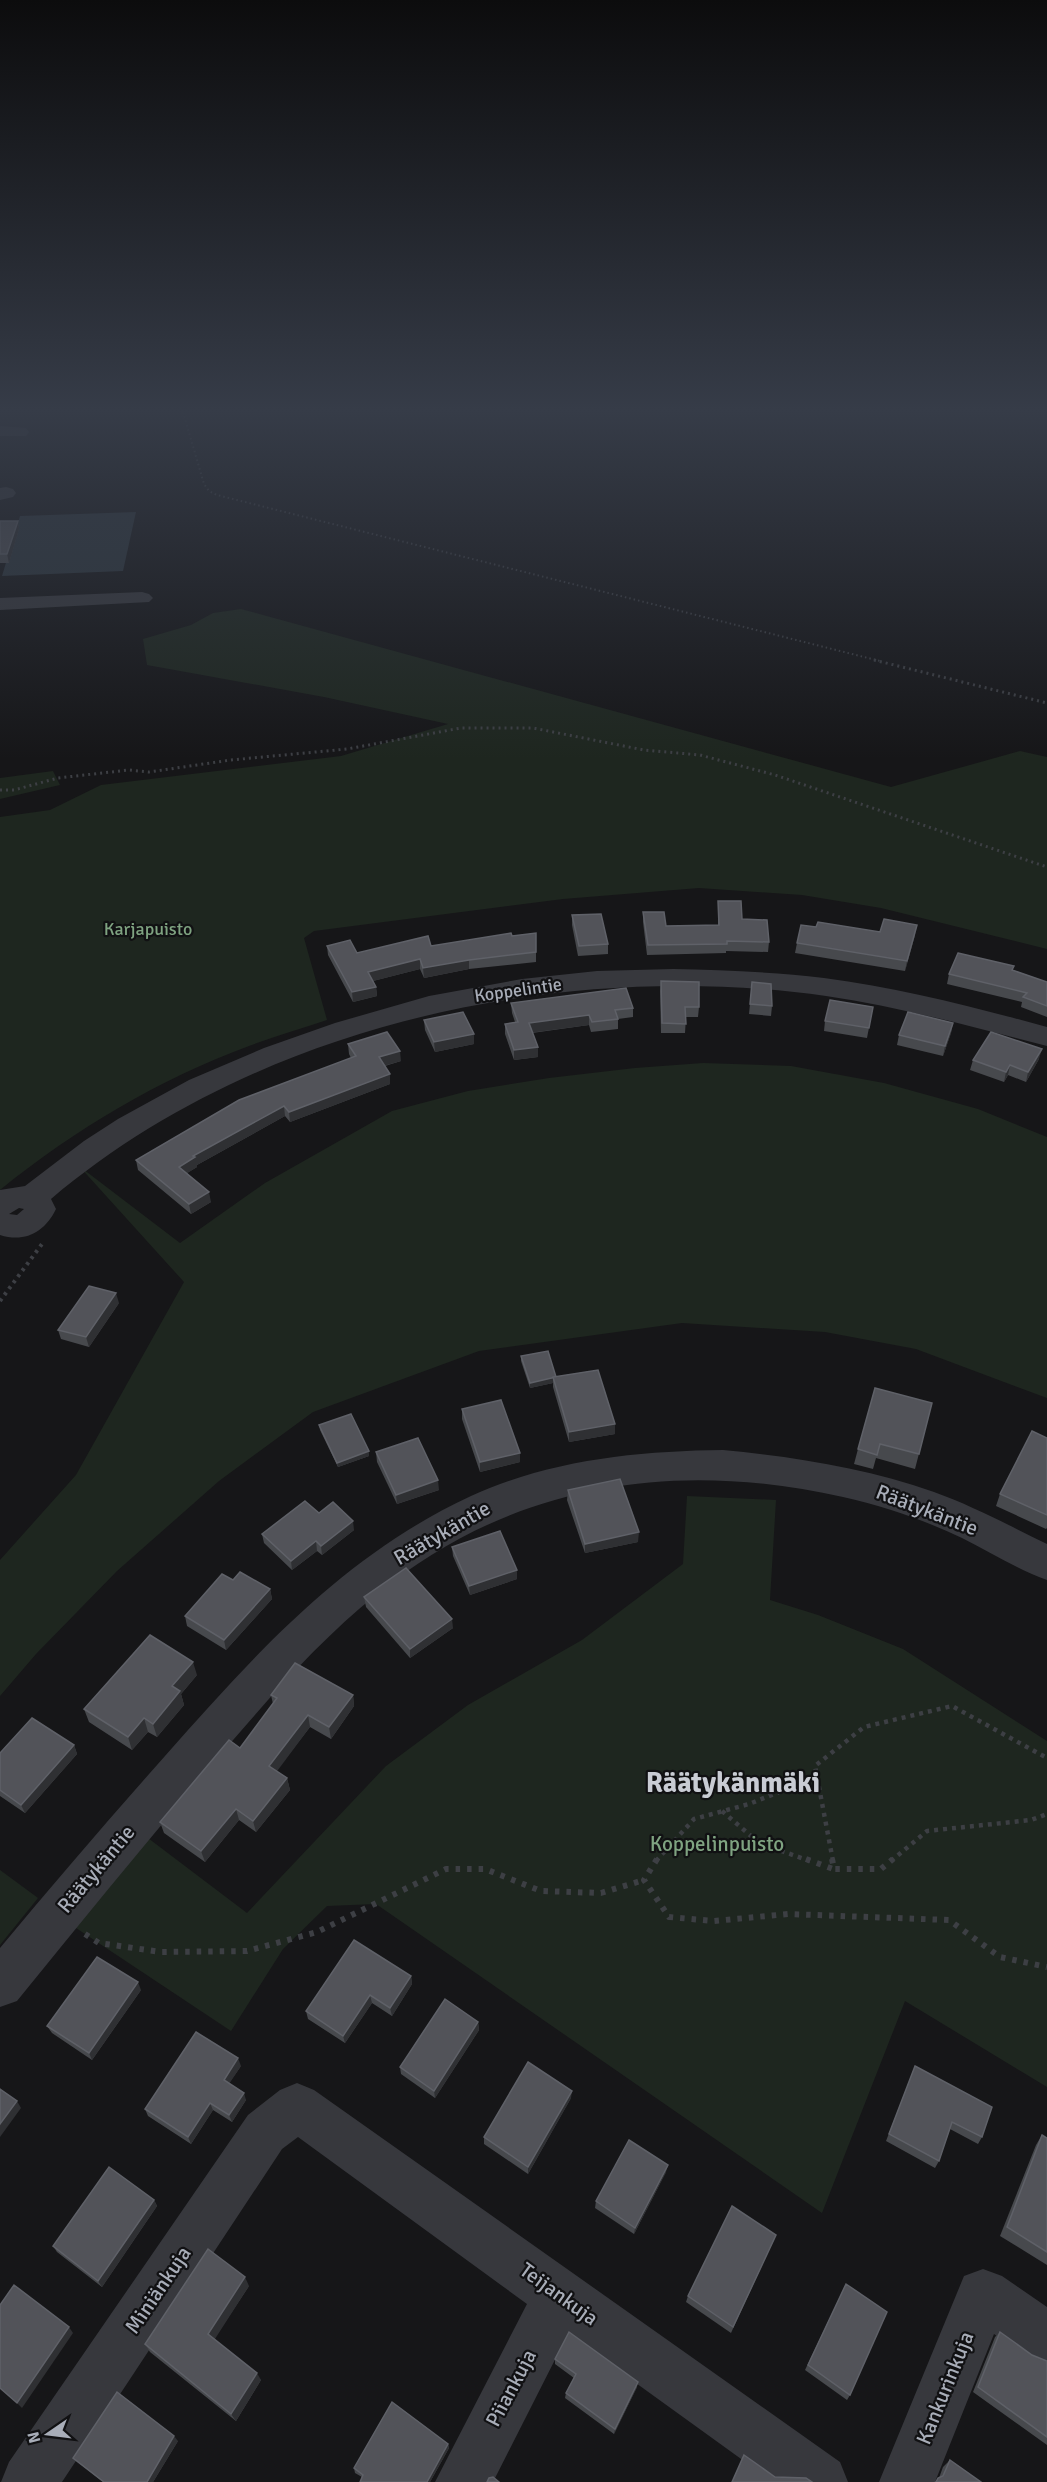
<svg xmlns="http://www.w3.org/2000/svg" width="1047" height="2482" font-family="Signika,sans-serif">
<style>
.green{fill:#1e261f}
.water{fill:#2c353c}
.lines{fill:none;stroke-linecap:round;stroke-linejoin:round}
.path-far4{stroke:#3d3f44;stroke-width:2;stroke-dasharray:1.5 3;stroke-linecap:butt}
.path-far3{stroke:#3d3f44;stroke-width:3;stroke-dasharray:2 4;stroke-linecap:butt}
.path-far2{stroke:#3d3f44;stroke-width:4;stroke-dasharray:3 4.5;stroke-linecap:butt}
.path-far1{stroke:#3d3f44;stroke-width:4.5;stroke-dasharray:4 5;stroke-linecap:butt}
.path{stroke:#3d3f44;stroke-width:6;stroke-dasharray:4.5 7;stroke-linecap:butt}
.minor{fill:#37383d;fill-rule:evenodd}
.wall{fill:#47494d}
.shaded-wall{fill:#2f3033}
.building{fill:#525359;stroke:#5f6168;stroke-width:1.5}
.labels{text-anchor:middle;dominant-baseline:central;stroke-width:4.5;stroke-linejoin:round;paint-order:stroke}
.park-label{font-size:18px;fill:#7fa381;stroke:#111113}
.street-label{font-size:18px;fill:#a8adb8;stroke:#111113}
.near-street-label{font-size:21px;fill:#a8adb8;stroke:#111113}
.near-park-label{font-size:21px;fill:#7fa381;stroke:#111113}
.near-district-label{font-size:28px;font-weight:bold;fill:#c9ccd4;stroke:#111113}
</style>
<rect width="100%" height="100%" fill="#161618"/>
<g class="green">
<path d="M241 609 891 787 1020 751 1047 757V949L881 908 802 895 699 888 563 899 314 931 304 938 327 1020C301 1029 275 1036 249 1046 159 1079 74 1130 0 1190V817L50 810 101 785 341 756 448 724 324 697 147 665 143 639 191 625 213 613Z"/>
<path d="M53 771 60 785 0 799V778Z"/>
<path d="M703 1063 791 1066 884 1083 978 1109 1047 1137V1398L916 1349 825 1332 682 1323 479 1351 313 1412 219 1481 117 1571 36 1654 0 1696V1560L76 1475 184 1282 79 1166 180 1243 265 1183 392 1111 468 1091 549 1078 635 1068Z"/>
<path d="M687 1496 776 1500 770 1600 818 1615 903 1649 1047 1741V2087L905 2001 822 2213 376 1904 327 1906 283 1949 231 2031 73 1926 144 1835 247 1913 386 1766 468 1705 582 1640 683 1564Z"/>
<path d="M0 1870 38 1898 0 1945Z"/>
</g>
<path class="water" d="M136 512 123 571 2 576 20 516Z"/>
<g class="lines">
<path class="path-far4" d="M183 412 204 484 209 491 217 495 880 661"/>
<g class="path-far3">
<path d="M874 660 1047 703"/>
<path d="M0 790H14L58 778 129 770 149 772 231 760 347 749 461 728H533L644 750 700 755 775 775 1047 867"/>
</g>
<path class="path-far2" d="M0 1301 42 1244"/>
<g class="path-far1">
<path d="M722 1811 759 1843 810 1861"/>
<path d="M656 1861 694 1819 749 1804 817 1777"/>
<path d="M833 1861 815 1766 864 1727 952 1706 1047 1758"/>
<path d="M891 1861 927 1831 1031 1820 1047 1814"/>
</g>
<g class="path">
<path d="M657 1859 644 1880 669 1917 714 1921 788 1914 949 1920 1000 1957 1047 1967"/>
<path d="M806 1859 833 1869"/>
<path d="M832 1859 834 1869H881L893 1859"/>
<path d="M85 1934 99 1943 161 1952 247 1951 317 1932 446 1869H485L541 1891 601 1893 644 1880"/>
</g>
<g class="minor">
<path d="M0 426 26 428 29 432 26 436H0Z"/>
<path d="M6 487 13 489 16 493 13 497 0 500V488Z"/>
<path d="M142 592 149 594 153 598 149 602 0 610V598Z"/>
<path d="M673 969C723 970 774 972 824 978 900 988 974 1007 1047 1027V1046C973 1027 901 1007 826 996 561 959 258 1024 51 1199L56 1209C45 1232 25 1243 0 1235V1190L25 1186 84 1141 118 1119 189 1080 264 1048 335 1023 429 996 522 979 597 971ZM19 1208 24 1209 17 1215 9 1214Z"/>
<path d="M723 1450C795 1457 866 1468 934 1492 973 1506 1010 1526 1047 1544V1580C1017 1569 990 1552 962 1538 924 1520 884 1506 843 1497 674 1459 513 1483 377 1594 315 1644 262 1706 210 1767 145 1844 81 1922 17 2001L0 2007V1948C54 1883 109 1819 165 1756 256 1653 344 1555 471 1496 550 1460 637 1451 723 1450Z"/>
<path d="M297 2083 314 2090 840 2462 848 2482H773L568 2334 493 2482H435L527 2304 298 2137 282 2149 62 2482H1L9 2462 248 2115 280 2090Z"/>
<path d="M983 2269 1002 2276 1047 2307V2366L1028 2358 994 2334 935 2482H879L964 2276Z"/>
</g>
</g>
<g class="wall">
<path d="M0 521H18L19 529 9 563H0Z"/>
<path d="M718 901 769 942 768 952 726 951V953L647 955 643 922V912L666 926 718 925Z"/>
<path d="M572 915 608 944V954L578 956 572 925Z"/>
<path d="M816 927 880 932 915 935 905 971 795 953 797 943Z"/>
<path d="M536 933V962L469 969 424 978 420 969 373 981 376 987 377 996 353 1002 328 955 327 946 357 953 431 946Z"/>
<path d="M1013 970 1047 982V1017L1021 1007 1022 1002 947 984 949 974Z"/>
<path d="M661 981 699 1007 698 1017H686L685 1033H661L660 991Z"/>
<path d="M752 982 772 1006 771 1016 749 1014Z"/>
<path d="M511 1003 633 1008V1017L618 1019V1029L591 1032 589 1025 532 1033 538 1057 514 1060 505 1034V1024L515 1022 512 1013Z"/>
<path d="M873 1007 867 1038 824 1031 825 1021Z"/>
<path d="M424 1020 474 1034V1044L435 1052 425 1030Z"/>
<path d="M953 1023 951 1033 943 1056 897 1045 899 1035Z"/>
<path d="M348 1044 401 1061 385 1066 390 1084 290 1122 285 1116 197 1165V1167L187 1173 211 1202 191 1214 138 1170 136 1160 351 1058 349 1054Z"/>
<path d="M1039 1059 1026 1082 1008 1075 1004 1082 970 1070 973 1060Z"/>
<path d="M119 1303 89 1347 61 1339 58 1330Z"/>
<path d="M521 1356 556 1377 615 1424V1434L569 1442 553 1387V1383L530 1388 521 1361Z"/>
<path d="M932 1403 915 1469 876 1458 873 1469 854 1464 858 1449Z"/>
<path d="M462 1409 520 1453V1462L480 1472 462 1419Z"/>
<path d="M319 1425 369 1456 338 1467 320 1430Z"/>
<path d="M1047 1438V1528L1046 1529 996 1506 1000 1494Z"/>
<path d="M376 1452 439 1490 397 1504 377 1462Z"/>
<path d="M568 1490 638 1542 585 1553 567 1500Z"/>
<path d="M319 1513 354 1530 322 1555 317 1551 292 1570 264 1543 262 1534Z"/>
<path d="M452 1547 517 1570V1579L470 1595 453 1556Z"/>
<path d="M233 1580 270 1589 272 1599 226 1650 187 1626 185 1616Z"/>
<path d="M364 1597 453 1628 410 1658 366 1607Z"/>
<path d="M197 1675 181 1694 184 1705 157 1737 148 1732 132 1750 89 1722 84 1709Z"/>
<path d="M271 1695H353L354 1706 331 1739 310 1727 276 1771 287 1778 290 1790 256 1832 239 1820 205 1862 164 1833 160 1822 240 1748 273 1704Z"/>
<path d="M74 1745 77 1754 25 1813 0 1796V1753Z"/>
<path d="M411 1976 412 1984 392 2016 372 2003 345 2043 308 2019 306 2011Z"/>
<path d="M141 1990 92 2060 52 2033 47 2026Z"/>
<path d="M478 2022 479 2030 435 2098 401 2074 400 2067Z"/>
<path d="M241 2066 229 2083 246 2100 232 2122 213 2110 191 2144 148 2116 145 2109Z"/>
<path d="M915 2066 982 2137 978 2144 950 2129 939 2161 935 2168 886 2141Z"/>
<path d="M571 2098 528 2174 484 2144V2137Z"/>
<path d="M1042 2135 1047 2138V2265L1000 2236 1036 2145Z"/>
<path d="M666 2172 634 2234 595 2208 596 2201Z"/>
<path d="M154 2200 157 2206 102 2287 57 2252 53 2246Z"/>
<path d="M776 2235 731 2333 686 2302 688 2296Z"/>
<path d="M846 2284 850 2395 847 2400 805 2370Z"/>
<path d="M249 2286 214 2339 261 2380 236 2421 150 2352 145 2344Z"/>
<path d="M1000 2332 1032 2355 1047 2361V2445L973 2392 995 2337Z"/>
<path d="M555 2359 637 2387 614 2434 565 2398 566 2393 574 2378 555 2364Z"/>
<path d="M178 2441 153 2482H103L73 2458Z"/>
<path d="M448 2444 449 2448 430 2482H360L362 2477 355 2473 354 2468Z"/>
<path d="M950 2460 981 2482H934L939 2478 943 2467Z"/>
</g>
<g class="shaded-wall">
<path d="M18 521 19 529 9 563 7 554Z"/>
<path d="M917 925 915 935 905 971 907 961Z"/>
<path d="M420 959V969L369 982 368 972Z"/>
<path d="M469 960V969L424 978 423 968Z"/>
<path d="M376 987 377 996 353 1002 352 992Z"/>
<path d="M589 1015V1025L529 1033V1023Z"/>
<path d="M953 1023 951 1033 943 1056 945 1046Z"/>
<path d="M474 1034V1044L435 1052 434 1042Z"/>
<path d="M538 1047V1057L514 1060V1050Z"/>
<path d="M1042 1049 1039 1059 1026 1082 1028 1072Z"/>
<path d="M400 1051 401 1061 380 1067 379 1057Z"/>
<path d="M1010 1065 1008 1075 1004 1082 1006 1072Z"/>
<path d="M390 1074V1084L290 1122 289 1112Z"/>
<path d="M284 1106 285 1116 197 1165V1167L181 1177 179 1167 193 1156Z"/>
<path d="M209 1192 211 1202 191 1214 189 1204Z"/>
<path d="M116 1293 119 1303 89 1347 86 1337Z"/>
<path d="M553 1378V1383L530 1388V1383Z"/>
<path d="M615 1424V1434L569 1442V1432Z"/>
<path d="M369 1451V1456L338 1467 337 1463Z"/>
<path d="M520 1453V1462L480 1472V1462Z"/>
<path d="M438 1480 439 1490 397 1504 396 1495Z"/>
<path d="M353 1521 354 1530 322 1555 321 1546Z"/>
<path d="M639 1532 638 1542 585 1553V1544Z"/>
<path d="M316 1541 317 1551 292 1570 291 1561Z"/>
<path d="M517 1570V1579L470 1595 469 1586Z"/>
<path d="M270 1589 272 1599 226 1650 224 1640Z"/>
<path d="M452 1619 453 1628 410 1658V1649Z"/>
<path d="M193 1662 197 1675 181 1694 184 1705 157 1737 153 1724 172 1686Z"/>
<path d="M353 1695 354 1706 331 1739 329 1727Z"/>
<path d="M308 1715 310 1727 272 1778 269 1766Z"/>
<path d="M144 1718 148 1732 132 1750 128 1737Z"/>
<path d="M74 1745 77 1754 25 1813 21 1805Z"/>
<path d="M287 1778 290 1790 256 1832 253 1821Z"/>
<path d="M236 1809 239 1820 205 1862 201 1851Z"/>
<path d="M411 1976 412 1984 392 2016 390 2008Z"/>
<path d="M138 1982 141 1990 92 2060 89 2053Z"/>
<path d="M370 1995 372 2003 345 2043 343 2036Z"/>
<path d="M478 2022 479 2030 435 2098 434 2091Z"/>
<path d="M238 2058 241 2066 227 2087 224 2080Z"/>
<path d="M572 2091 571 2098 528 2174V2167Z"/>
<path d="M244 2093 246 2100 232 2122 229 2115Z"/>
<path d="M17 2101 21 2108 0 2137V2124Z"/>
<path d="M210 2103 213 2110 191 2144 188 2137Z"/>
<path d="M668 2165 666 2172 634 2234 635 2228Z"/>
<path d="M154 2200 157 2206 102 2287 98 2281Z"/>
<path d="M245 2277 249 2286 213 2342 208 2334Z"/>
<path d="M69 2327 73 2333 22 2408 17 2403Z"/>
<path d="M257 2373 261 2380 236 2421 231 2414Z"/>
<path d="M638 2382 637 2387 614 2434 615 2429Z"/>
<path d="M174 2436 178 2441 153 2482H147Z"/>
<path d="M448 2444 449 2448 430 2482H427Z"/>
</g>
<g class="building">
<path d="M0 521H18L7 554H0Z"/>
<path d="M718 901H741L742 919 767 920 769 942 727 941V944L648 945 643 912H664L666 926 719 925Z"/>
<path d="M601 914 608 944 579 946 572 915Z"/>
<path d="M884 919 917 925 907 961 797 943 801 925 816 927 818 922 880 932Z"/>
<path d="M511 933 512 936 536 933V952L469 960 423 968 420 959 368 972 376 987 352 992 327 946 350 940 357 953 428 936 431 946Z"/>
<path d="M958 953 1014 966 1012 970 1047 982V1006L1023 997 1027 993 949 974Z"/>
<path d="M661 981 699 982V1007H685L686 1024 662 1023Z"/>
<path d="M752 982 771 984 772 1006 750 1004Z"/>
<path d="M626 988 633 1008 615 1010 618 1019 592 1022 589 1015 529 1023 538 1047 514 1050 505 1024 518 1022 511 1003Z"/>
<path d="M830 1000 873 1007 869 1028 825 1021Z"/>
<path d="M463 1012 474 1034 434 1042 424 1020Z"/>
<path d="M908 1012 953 1023 945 1046 899 1035Z"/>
<path d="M387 1032 400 1051 379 1057 390 1074 289 1112 284 1106 193 1156 195 1157 179 1167 209 1192 189 1204 136 1160 239 1100 356 1056 348 1044Z"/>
<path d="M991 1032 1042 1049 1028 1072 1010 1065 1006 1072 973 1060Z"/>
<path d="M89 1286 116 1293 86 1337 58 1330Z"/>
<path d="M548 1351 556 1377 530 1383 521 1356Z"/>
<path d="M598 1370 615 1424 569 1432 553 1377Z"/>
<path d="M875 1388 932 1403 919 1454 880 1444 877 1455 858 1449Z"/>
<path d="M501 1400 520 1453 480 1462 462 1409Z"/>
<path d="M351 1414 369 1451 337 1463 319 1425Z"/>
<path d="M1032 1431 1047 1438V1515L1000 1494Z"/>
<path d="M418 1438 438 1480 396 1495 376 1452Z"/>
<path d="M620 1479 639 1532 585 1544 568 1490Z"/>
<path d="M305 1501 319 1513 333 1502 353 1521 321 1546 316 1541 291 1561 262 1534Z"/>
<path d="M500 1531 517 1570 469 1586 452 1547Z"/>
<path d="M406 1568 452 1619 410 1649 364 1597Z"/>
<path d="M240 1572 270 1589 224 1640 185 1616 222 1574 233 1580Z"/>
<path d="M150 1635 193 1662 172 1686 180 1691 153 1724 144 1718 128 1737 84 1709Z"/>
<path d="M295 1663 353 1695 329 1727 308 1715 269 1766 287 1778 253 1821 236 1809 201 1851 160 1822 229 1740 240 1748 277 1698 271 1695Z"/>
<path d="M32 1718 74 1745 21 1805 0 1790V1753Z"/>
<path d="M354 1940 411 1976 390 2008 370 1995 343 2036 306 2011Z"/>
<path d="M97 1957 138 1982 89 2053 47 2026Z"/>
<path d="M445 1999 478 2022 434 2091 400 2067Z"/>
<path d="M196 2032 238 2058 224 2080 244 2093 229 2115 210 2103 188 2137 145 2109Z"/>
<path d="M528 2062 572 2091 528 2167 484 2137Z"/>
<path d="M915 2066 992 2107 982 2137 952 2122 939 2161 889 2134Z"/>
<path d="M0 2089 17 2101 0 2124Z"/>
<path d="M1042 2135 1047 2138V2252L1007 2227Z"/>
<path d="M629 2140 668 2165 635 2228 596 2201Z"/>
<path d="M109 2167 154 2200 98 2281 53 2246Z"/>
<path d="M732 2206 776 2235 733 2327 688 2296Z"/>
<path d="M208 2249 245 2277 208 2334 257 2373 231 2414 145 2344Z"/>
<path d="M846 2284 887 2312 850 2395 808 2365Z"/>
<path d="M14 2285 69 2327 17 2403 0 2388V2305Z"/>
<path d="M569 2332 638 2382 615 2429 566 2393 576 2374 555 2359Z"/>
<path d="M1000 2332 1032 2355 1047 2361V2437L978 2387Z"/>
<path d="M117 2392 174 2436 147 2482H104L73 2458Z"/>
<path d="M392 2402 448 2444 427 2482H360L363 2475 354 2468Z"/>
<path d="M744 2455 775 2477 806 2478 812 2482H732Z"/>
<path d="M950 2460 981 2482H936L938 2478 943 2476Z"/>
<path d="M493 2477 499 2482H487L489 2478Z"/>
</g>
<linearGradient id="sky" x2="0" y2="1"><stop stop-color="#0c0c0d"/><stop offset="0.54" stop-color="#363c48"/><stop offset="1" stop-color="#363c48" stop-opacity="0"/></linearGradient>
<rect width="1047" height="759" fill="url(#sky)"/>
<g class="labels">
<g class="park-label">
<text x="148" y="929">Karjapuisto</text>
</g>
<g class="street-label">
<text transform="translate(518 990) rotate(-8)">Koppelintie</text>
</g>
<g class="near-street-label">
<text transform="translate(927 1510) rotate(21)">Räätykäntie</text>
<text transform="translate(442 1533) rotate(-30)">Räätykäntie</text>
<text transform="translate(96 1869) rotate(-50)">Räätykäntie</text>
<text transform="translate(158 2290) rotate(-56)">Miniänkuja</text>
<text transform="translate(559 2294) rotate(36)">Teijankuja</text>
<text transform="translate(511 2388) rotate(-62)">Piiankuja</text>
<text transform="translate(945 2388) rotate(-68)">Kankurinkuja</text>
</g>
<g class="near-park-label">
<text x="717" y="1844">Koppelinpuisto</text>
</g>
<g class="near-district-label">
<text x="733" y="1783">Räätykänmäki</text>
</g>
</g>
<g transform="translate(48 2434) rotate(256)" stroke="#111113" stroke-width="4.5" paint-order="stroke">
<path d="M0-4.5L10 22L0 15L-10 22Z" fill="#a8adb8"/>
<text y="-9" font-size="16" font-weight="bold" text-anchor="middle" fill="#a8adb8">N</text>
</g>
</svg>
